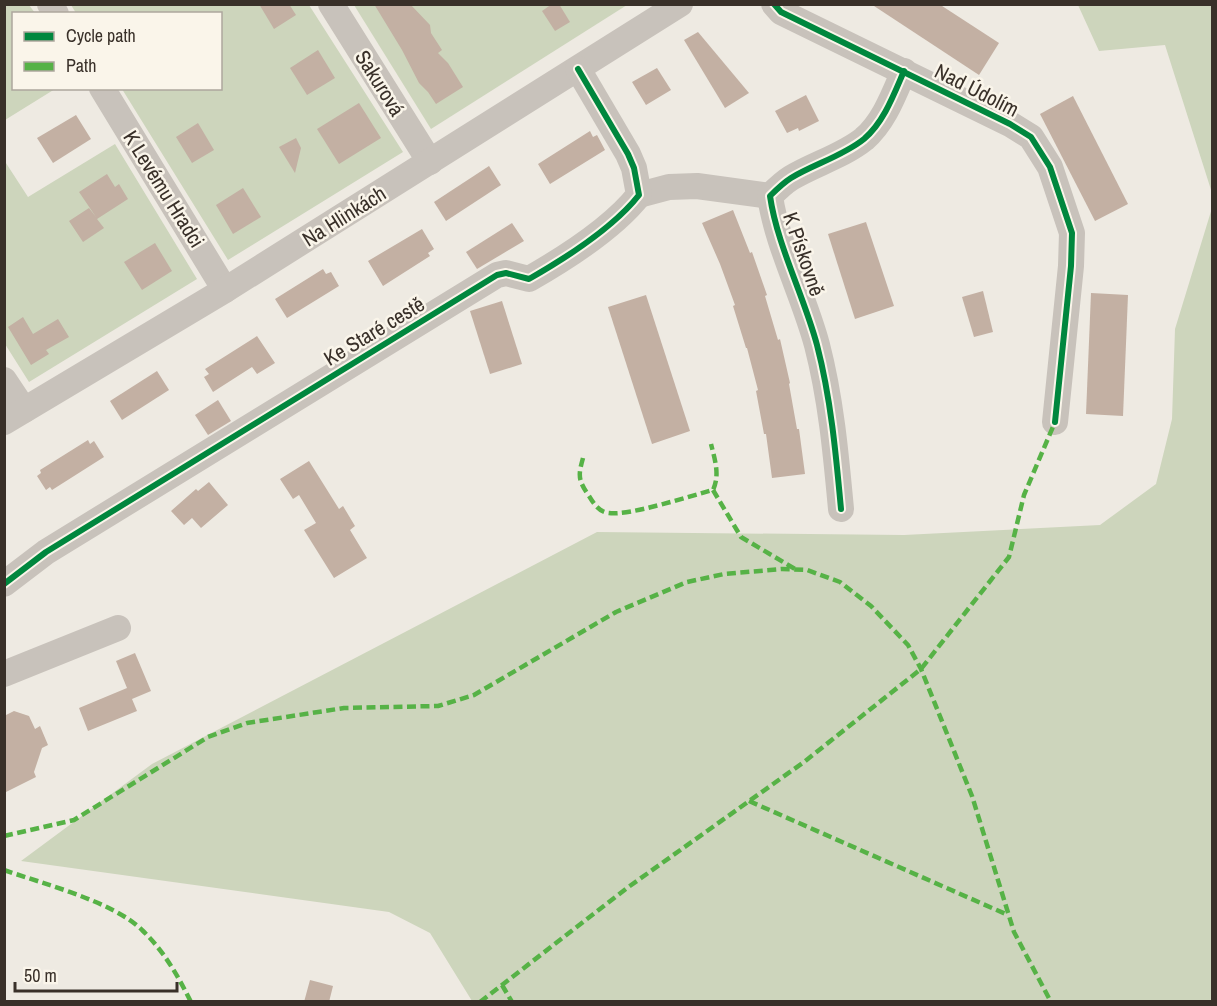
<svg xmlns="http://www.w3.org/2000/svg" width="1217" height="1006" font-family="'Archivo Narrow',sans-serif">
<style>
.green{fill:#cdd5bc}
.building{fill:#c3b0a3}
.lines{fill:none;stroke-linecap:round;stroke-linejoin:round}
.minor{stroke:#c8c2bb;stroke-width:26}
.quiet{stroke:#56b246;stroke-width:4.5;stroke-dasharray:9 4.5;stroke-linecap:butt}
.cycleway-casing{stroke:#faf5ea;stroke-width:10}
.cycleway{stroke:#00873e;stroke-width:6}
.labels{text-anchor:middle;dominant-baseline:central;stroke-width:5;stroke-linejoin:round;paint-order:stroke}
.street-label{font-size:21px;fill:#393029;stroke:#faf5ea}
</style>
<rect width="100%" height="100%" fill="#eeeae2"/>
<g class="green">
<path d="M5 4 29 5 35 13 14 14V88L55 89 5 120Z"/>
<path d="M71 5H309L403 152 228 260 122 89 220 88V14L76 13Z"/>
<path d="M354 5H627L431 129Z"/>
<path d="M1078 5H1212V193L1165 45 1099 51Z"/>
<path d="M115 144 197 279 29 382 5 344 4 160 28 197Z"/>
<path d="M1212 208V1001H472L430 933 389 912 21 861 152 764 597 532 904 535 1100 525 1156 484 1172 419 1175 329Z"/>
</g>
<g class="building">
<path d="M259 4H289L296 15 274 29Z"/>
<path d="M374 4H410L430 25 431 33 442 50 438 53 448 63 463 87 436 104 428 92 419 83 402 50Z"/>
<path d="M552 4H559L570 22 555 31 542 11Z"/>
<path d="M871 4H939L999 43 979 75Z"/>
<path d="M698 32 749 93 725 108 684 40Z"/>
<path d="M318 50 335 78 307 95 290 68Z"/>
<path d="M657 68 671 90 646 105 632 82Z"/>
<path d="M806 95 819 121 799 131 798 128 787 133 775 111Z"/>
<path d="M1073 96 1128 204 1095 221 1040 114Z"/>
<path d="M359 103 381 138 339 164 317 129Z"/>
<path d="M76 115 91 139 53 163 37 138Z"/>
<path d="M198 123 214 150 192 163 176 137Z"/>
<path d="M590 131 593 137 597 135 605 150 550 184 538 164Z"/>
<path d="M296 138 301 148 295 173 279 147Z"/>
<path d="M489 166 501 185 446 221 434 202Z"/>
<path d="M107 174 115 187 119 184 128 199 97 219 104 228 83 242 69 221 89 208 96 217 79 192Z"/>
<path d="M243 188 261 217 233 234 216 205Z"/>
<path d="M733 210 750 253 752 252 767 295 765 296 778 340 780 339 790 383 789 384 797 429H799L805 474 772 478 766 434H764L756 391 758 390 747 348H746L733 306 735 305 720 264 702 223Z"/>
<path d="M866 222 894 306 855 319 828 234Z"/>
<path d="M512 223 524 241 477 269 466 252Z"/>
<path d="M422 229 434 249 428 253 430 256 383 286 368 261Z"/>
<path d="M155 243 172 271 142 290 124 262Z"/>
<path d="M323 269 326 274 331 272 339 286 287 318 275 299Z"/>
<path d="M983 291 993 332 974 337 962 297Z"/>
<path d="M1091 293 1128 295 1123 416 1086 414Z"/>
<path d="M646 295 690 431 652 444 608 307Z"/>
<path d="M502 301 522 364 490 374 470 311Z"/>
<path d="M23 317 33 334 58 319 69 337 46 350 49 354 31 365 8 327Z"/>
<path d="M257 336 275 363 257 374 252 367 213 392 204 377 209 374 205 369Z"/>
<path d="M157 371 169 390 122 420 110 401Z"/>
<path d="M218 400 231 421 208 435 195 415Z"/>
<path d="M88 440 90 444 94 441 104 457 52 490 50 487 46 490 37 476 41 473 40 470Z"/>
<path d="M309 461 339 509 343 506 355 526 350 530 367 558 334 578 304 530 316 523 299 495 293 499 280 479Z"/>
<path d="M209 482 228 505 201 528 192 518 184 525 171 511 196 489 198 491Z"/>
<path d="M135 653 151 691 132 699 137 711 88 731 79 708 127 688 116 661Z"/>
<path d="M14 711 29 716 35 729 40 726 48 745 42 748 34 772 36 777 4 793V716Z"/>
<path d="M310 980 333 986 329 1002H304Z"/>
</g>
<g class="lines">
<g class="minor">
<path d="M50 4 56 14"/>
<path d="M331 4 430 162"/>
<path d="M774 4 781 12 1010 124 1031 137 1050 167 1072 233 1071 266 1055 422"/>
<path d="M102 88 225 290"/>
<path d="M639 195 669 187 697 186 770 196"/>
<path d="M4 380 24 410"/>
<path d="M4 422 225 290 680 4"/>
<path d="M841 509C836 455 831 399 817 345 804 296 777 245 770 196 776 190 783 183 791 178 814 164 843 156 864 139 884 122 894 94 904 71"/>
<path d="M4 584 46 552 497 275 506 273 529 279C564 259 614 227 639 195L634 168 628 154 578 69"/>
<path d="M4 674 118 628"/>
</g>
<g class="quiet">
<path d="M583 458C578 476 578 480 589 496 594 504 599 512 609 513 629 516 690 496 713 490 720 475 715 460 711 444"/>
<path d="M713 490 741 537 795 569"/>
<path d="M749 801 1008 915"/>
<path d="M4 836 74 820 208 737 247 723 344 708 438 706 474 695 616 612 687 582 724 574 782 569 807 570 840 582 871 606 908 645 921 669 972 796 1014 932 1051 1002"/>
<path d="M4 870C44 884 114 902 142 930 164 951 178 976 191 1002"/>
<path d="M502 985 512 1002"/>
<path d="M480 1002 627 888 804 762 921 669 1009 557 1024 495 1055 422"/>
</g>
<defs>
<g id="cycleway">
<path d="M774 4 781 12 1010 124 1031 137 1050 167 1072 233 1071 266 1055 422"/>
<path d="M841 509C836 455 831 399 817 345 804 296 777 245 770 196 776 190 783 183 791 178 814 164 843 156 864 139 884 122 894 94 904 71"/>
<path d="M4 584 46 552 497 275 506 273 529 279C564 259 614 227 639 195L634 168 628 154 578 69"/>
</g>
</defs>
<use href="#cycleway" class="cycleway-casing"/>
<use href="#cycleway" class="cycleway"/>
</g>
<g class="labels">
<g class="street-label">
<text transform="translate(380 83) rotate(58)">Sakurová</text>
<text transform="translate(977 90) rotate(27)">Nad Údolím</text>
<text transform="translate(164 189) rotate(58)">K Levému Hradci</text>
<text transform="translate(344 216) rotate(-32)">Na Hlinkách</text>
<text transform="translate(804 254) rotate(71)">K Pískovně</text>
<text transform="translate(374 331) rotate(-31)">Ke Staré cestě</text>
</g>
</g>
<rect width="1217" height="1006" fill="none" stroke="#393029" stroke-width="12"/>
<rect x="12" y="12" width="210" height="78" fill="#faf5ea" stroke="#ada69d" stroke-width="1.5"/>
<rect x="24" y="32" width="30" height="9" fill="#00873e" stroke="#ada69d" stroke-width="1.5"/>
<text x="66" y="42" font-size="18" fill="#393029">Cycle path</text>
<rect x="24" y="62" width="30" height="9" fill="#56b246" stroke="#ada69d" stroke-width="1.5"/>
<text x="66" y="72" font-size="18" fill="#393029">Path</text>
<path d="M15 982v9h162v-9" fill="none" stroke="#393029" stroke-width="3"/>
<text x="24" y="982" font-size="18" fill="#393029" stroke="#faf5ea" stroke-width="4.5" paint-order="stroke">50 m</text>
</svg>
